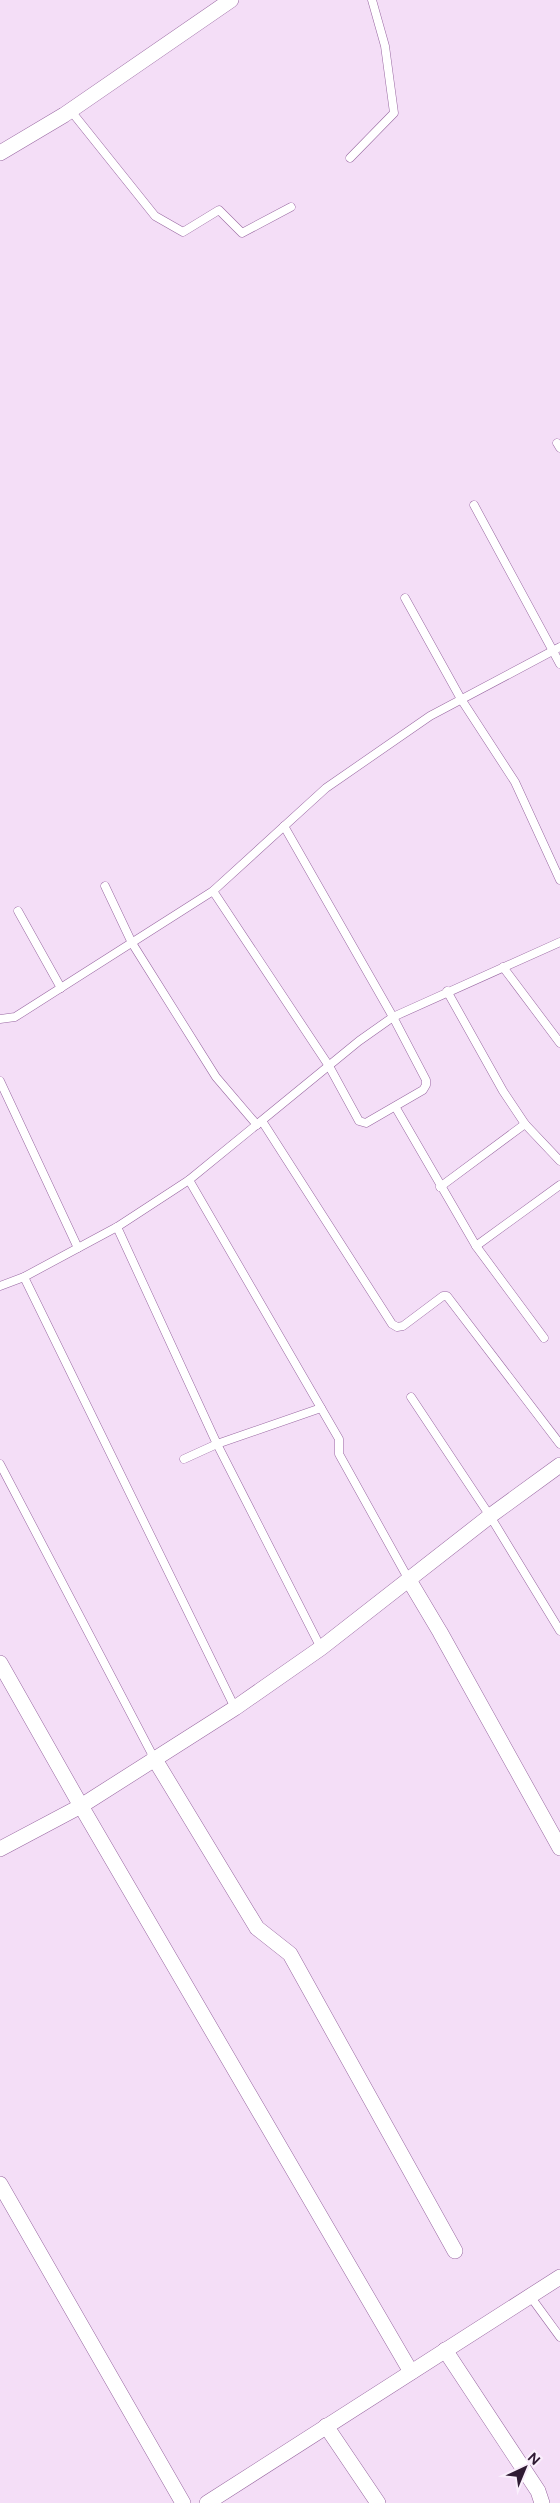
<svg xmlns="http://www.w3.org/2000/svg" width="560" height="2503" font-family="Figtree,sans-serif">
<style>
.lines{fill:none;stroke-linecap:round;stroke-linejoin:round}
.service-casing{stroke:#9867a1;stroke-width:9}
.minor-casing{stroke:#9867a1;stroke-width:16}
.service{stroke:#fff;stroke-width:8}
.minor{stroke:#fff;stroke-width:15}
</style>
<rect width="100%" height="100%" fill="#f4def7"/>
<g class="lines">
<defs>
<g id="service">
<path d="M71 111 155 216 183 232 219 210 242 233 291 207"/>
<path d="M350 158 394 113 385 46 372 0"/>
<path d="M557 443 560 448"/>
<path d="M474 505 560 664"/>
<path d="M405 598 461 699 515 782 560 880"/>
<path d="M105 886 132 943 216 1077 257 1125"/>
<path d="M213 891 329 1066 359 1121 366 1123 423 1090 426 1085V1080L393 1017 284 826"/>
<path d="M18 911 61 988"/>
<path d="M503 967 560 1043"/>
<path d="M447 991 503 1091 525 1124 560 1161"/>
<path d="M0 1019 15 1017 213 891 326 788 430 716 560 647"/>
<path d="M0 1081 78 1248"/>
<path d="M396 1108 476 1246 544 1338"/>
<path d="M262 1121 392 1324 397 1327 403 1326 443 1296H447L560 1444"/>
<path d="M189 1180 339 1439V1454L409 1580"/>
<path d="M440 1187 525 1124"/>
<path d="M117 1227 217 1444 321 1648"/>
<path d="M476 1246 560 1185"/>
<path d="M24 1277 235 1708"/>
<path d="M0 1286 24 1277 117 1227 189 1180 359 1041 393 1017 560 942"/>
<path d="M411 1397 490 1516 560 1631"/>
<path d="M184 1459 217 1444 321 1408"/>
<path d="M0 1464 154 1758"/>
<path d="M530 2296 560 2337"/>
</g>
<g id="minor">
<path d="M0 153 64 115 231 0"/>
<path d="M409 1580 440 1632 560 1848"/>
<path d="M0 1663 81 1806 411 2372"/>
<path d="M154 1758 257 1928 290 1954 455 2251"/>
<path d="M0 1849 81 1806 235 1708 321 1648 490 1516 560 1465"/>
<path d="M0 2184 183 2503"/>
<path d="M445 2350 538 2491 542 2503"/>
<path d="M326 2426 378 2503"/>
<path d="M207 2503 560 2277"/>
</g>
</defs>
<use href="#service" class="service-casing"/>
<use href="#minor" class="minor-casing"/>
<use href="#service" class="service"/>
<use href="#minor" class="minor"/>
</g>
<g transform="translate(525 2468) rotate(44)" stroke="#faeffc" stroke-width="4" paint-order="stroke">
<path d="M0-4L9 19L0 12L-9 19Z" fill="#2f1b33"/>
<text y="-8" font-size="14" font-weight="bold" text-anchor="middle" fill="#2f1b33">N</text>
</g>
</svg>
